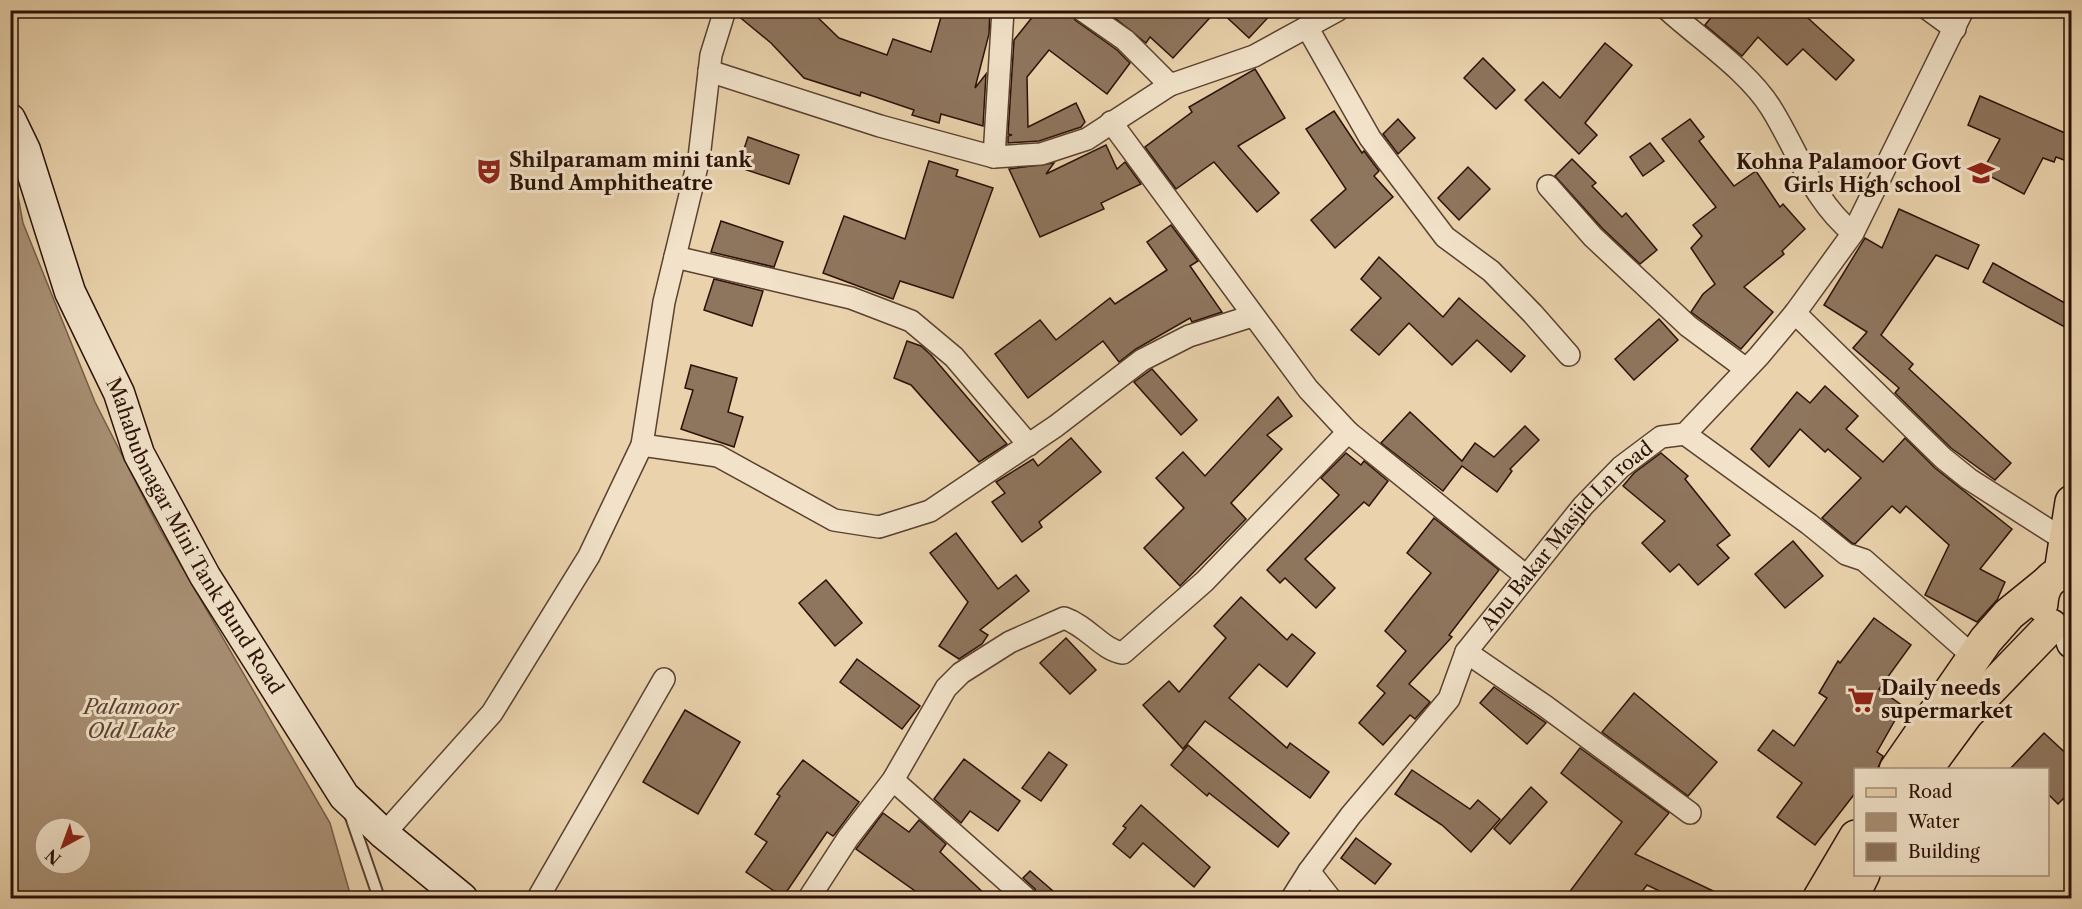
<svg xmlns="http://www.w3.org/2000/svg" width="2082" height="909" font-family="'Libre Caslon Text',serif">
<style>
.water{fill:#a89074;stroke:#765d48;stroke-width:1.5;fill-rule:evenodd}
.building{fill:#8e755d;stroke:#2b1107;stroke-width:1.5}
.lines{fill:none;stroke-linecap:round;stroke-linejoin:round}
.lane-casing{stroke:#5a4130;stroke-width:14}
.street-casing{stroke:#5a4130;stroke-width:24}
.secondary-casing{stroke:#2b1107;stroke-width:33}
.primary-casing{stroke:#2b1107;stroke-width:36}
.highway-casing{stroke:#2b1107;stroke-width:36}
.lane{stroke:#f1e2c9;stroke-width:10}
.street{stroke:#f1e2c9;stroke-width:21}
.secondary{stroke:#f1e2c9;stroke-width:30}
.primary{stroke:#e9d2ac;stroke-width:33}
.highway{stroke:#e9d2ac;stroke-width:33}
.labels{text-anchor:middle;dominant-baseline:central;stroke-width:6;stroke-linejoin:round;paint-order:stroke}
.poi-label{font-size:20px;font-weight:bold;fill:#2b1107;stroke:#f1e2c9;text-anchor:start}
.street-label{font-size:20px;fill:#2b1107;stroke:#f1e2c9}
.water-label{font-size:21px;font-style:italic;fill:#5d4433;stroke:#f1e2c9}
</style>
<rect width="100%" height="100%" fill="#e9d2ac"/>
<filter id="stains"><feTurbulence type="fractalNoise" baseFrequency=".00333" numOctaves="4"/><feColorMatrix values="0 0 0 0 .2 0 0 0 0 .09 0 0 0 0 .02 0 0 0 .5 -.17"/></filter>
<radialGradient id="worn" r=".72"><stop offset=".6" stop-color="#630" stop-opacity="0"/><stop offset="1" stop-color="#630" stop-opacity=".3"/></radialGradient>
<path class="water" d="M10 153 23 223 95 402 158 526 330 823 349 890V898H11ZM45 828H81V864H45Z"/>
<g class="building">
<path d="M737 10H810L839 38 887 55 893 39 931 52 943 10H990L989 34 975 88 986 74 983 126 941 114 939 123 912 115 914 110 861 92 860 96 804 78 771 43 737 15Z"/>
<path d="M1038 10H1070L1075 20 1117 50 1130 63 1107 94 1049 50 1027 77 1028 127 1076 103 1085 122 1081 127 1039 141 1008 143V136L1012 135 1008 134 1014 40Z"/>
<path d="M1105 10H1217L1173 58 1150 37 1146 43Z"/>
<path d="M1219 10H1275L1249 38Z"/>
<path d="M1717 10H1799L1854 60 1836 80 1803 49 1787 65 1758 37 1742 56 1705 25Z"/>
<path d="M1605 43 1632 65 1585 123 1597 135 1579 154 1525 100 1543 82 1560 98Z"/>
<path d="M1483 58 1515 90 1496 109 1464 78Z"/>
<path d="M1255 69 1285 118 1238 146 1279 193 1257 212 1214 162 1176 189 1145 147 1192 112 1189 107Z"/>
<path d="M1980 96 2072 136V163L2056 157 2054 162 2043 158 2024 194 1982 172 2000 139 1968 125Z"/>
<path d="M1334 111 1362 153 1364 151 1379 171 1374 176 1393 197 1335 248 1311 220 1346 189 1306 129Z"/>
<path d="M1398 119 1415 138 1398 154 1383 134Z"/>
<path d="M1690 119 1704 137 1699 141 1734 186 1756 171 1780 207 1783 204 1805 229 1782 251 1784 254 1744 287 1773 312 1741 349 1691 312 1703 294 1715 284 1691 248 1702 236 1693 225 1716 207 1662 139Z"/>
<path d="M748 137 799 155 789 184 738 167Z"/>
<path d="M1650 143 1664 161 1643 176 1630 157Z"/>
<path d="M1106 145 1117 169 1125 162 1141 184 1101 203 1104 209 1040 237 1009 169 1054 163 1046 174Z"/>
<path d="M1572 159 1596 183 1592 186 1622 217 1626 213 1657 250 1640 264 1602 228 1555 176Z"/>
<path d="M929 161 958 170 956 176 993 188 953 298 900 281 893 299 823 273 844 216 905 239Z"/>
<path d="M1468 167 1490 189 1459 220 1438 198Z"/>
<path d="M1899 209 1979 245 1968 269 1936 255 1881 335 1913 364 1909 369 2011 463 1995 480 1951 448 1895 393 1899 388 1853 348 1867 332 1824 305 1865 238 1882 248Z"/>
<path d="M721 221 783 242 774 267 711 252Z"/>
<path d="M1171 225 1198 261 1190 266 1222 312 1192 322 1190 318 1136 349 1119 362 1103 341 1028 398 995 354 1040 320 1056 340 1110 298 1115 304 1167 270 1147 242Z"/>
<path d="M1379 257 1443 317 1459 298 1525 356 1511 372 1477 340 1452 365 1409 323 1379 355 1351 330 1381 298 1361 279Z"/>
<path d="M1993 263 2072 307V331L1983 282Z"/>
<path d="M714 279 763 291 752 326 704 310Z"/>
<path d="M1659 319 1678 340 1634 380 1615 359Z"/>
<path d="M907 341 921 346 931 355 1007 444 979 462 911 385 894 378Z"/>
<path d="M691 365 737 378 728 412 743 417 734 447 681 429 693 390 685 388Z"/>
<path d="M1152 369 1197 420 1181 435 1134 382Z"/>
<path d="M1825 386 1858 416 1846 429 1883 462 1905 438 1935 468 2012 529 1980 569 2005 582 1997 600 1977 622 1925 595 1949 545 1906 506 1900 513 1892 506 1855 544 1852 543 1822 518 1861 478 1828 449 1825 452 1800 429 1769 467 1751 449 1797 392 1810 403Z"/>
<path d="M1278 397 1292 416 1267 435 1282 449 1231 503 1246 519 1180 586 1144 548 1184 508 1156 478 1183 452 1205 476Z"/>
<path d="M1410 412 1462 461 1475 443 1494 457 1525 426 1539 440 1510 469 1512 471 1497 492 1462 466 1443 491 1381 443Z"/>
<path d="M1071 438 1101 472 1039 522 1042 527 1022 542 992 502 1005 493 996 482 1033 459 1038 466Z"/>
<path d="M1346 453 1361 465 1364 461 1388 481 1369 506 1364 502 1305 559 1335 588 1316 608 1285 578 1280 583 1267 570 1339 495 1321 478Z"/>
<path d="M1661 453 1688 476 1685 479 1730 535 1717 545 1729 558 1698 585 1679 564 1670 572 1642 543 1665 521 1623 486 1634 473Z"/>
<path d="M1434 518 1499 570 1449 635 1452 637 1409 684 1430 702 1415 719 1410 715 1383 745 1359 723 1385 693 1377 686 1406 651 1385 631 1431 573 1407 553Z"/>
<path d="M956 533 998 589 1016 575 1029 591 980 630 988 635 982 644 959 659 939 646 968 602 930 553Z"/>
<path d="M1793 541 1823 576 1785 608 1755 574Z"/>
<path d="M826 580 862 623 835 646 799 603Z"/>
<path d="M1241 597 1287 640 1292 634 1315 653 1287 687 1259 664 1229 698 1287 748 1290 743 1329 772 1310 798 1205 721 1183 749 1143 705 1169 681 1179 692 1226 638 1214 626Z"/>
<path d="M1874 618 1911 645 1879 689 1903 706 1877 752 1883 756 1877 770H1856V792L1815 845 1777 817 1802 783 1758 750 1773 730 1794 746 1827 698 1819 693 1838 661 1840 663Z"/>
<path d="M1066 638 1096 670 1070 694 1040 663Z"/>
<path d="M857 659 920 706 902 729 840 682Z"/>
<path d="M1494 687 1546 723 1527 744 1480 703Z"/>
<path d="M1634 693 1717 762 1688 796 1602 732Z"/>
<path d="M685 710 740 742 698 814 643 782Z"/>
<path d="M2044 733 2072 759V790L2058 804 2048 794V770H2009Z"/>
<path d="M1188 745 1289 833 1278 847 1209 793 1207 796 1171 765Z"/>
<path d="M1580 748 1669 813 1635 854 1728 898H1674L1647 885 1637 898H1565L1622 822 1561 773Z"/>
<path d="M1049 752 1067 765 1041 801 1022 788Z"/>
<path d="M964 759 1020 801 998 831 970 811 961 823 934 799Z"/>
<path d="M803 760 859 802 835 834 833 836 827 832 783 897 746 872 767 842 755 834 780 796 777 794Z"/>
<path d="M1412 770 1470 809 1478 800 1500 819 1471 852 1442 825 1395 794Z"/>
<path d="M1531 787 1547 802 1510 844 1494 829Z"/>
<path d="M1141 805 1210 867 1194 887 1143 843 1130 858 1113 844 1126 828 1123 826Z"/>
<path d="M883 813 909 832 919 820 946 844 940 852 989 898H925L856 849Z"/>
<path d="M1356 838 1391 864 1375 884 1341 858Z"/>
<path d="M1030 871 1061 898H1038L1035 889 1023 878Z"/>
</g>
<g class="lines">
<defs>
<path id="lane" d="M350 814 379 898"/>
<g id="street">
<path d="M1082 10 1125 40 1170 85 1254 56 1307 27"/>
<path d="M1338 10 1307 27 1370 138 1445 237 1491 271 1533 314 1569 355"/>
<path d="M1668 10C1701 40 1748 71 1771 108 1798 151 1812 200 1853 233"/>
<path d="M1929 10 1955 29"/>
<path d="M709 71 880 126 994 157 1041 154 1087 139 1170 85"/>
<path d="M1111 122 1308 389 1348 432"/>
<path d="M994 157 1003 10"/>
<path d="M1548 186 1593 237 1688 326 1746 369"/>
<path d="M675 257 851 298 911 321 954 357 1029 445"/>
<path d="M1795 313 1943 458 1969 479 2066 541"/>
<path d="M1685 434 1809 524 1846 554 1864 560 1974 657"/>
<path d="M642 445 718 456 834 520 879 527 930 511 1056 426 1142 360 1189 336 1252 316"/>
<path d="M1466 652 1545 706 1690 813"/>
<path d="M893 780 1026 898"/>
<path d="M384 834 492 713 589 556 642 445 664 302 699 158 711 55 725 10"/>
<path d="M1309 871 1330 898"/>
<path d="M538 898 664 679"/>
<path d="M809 898 848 838 893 780 946 688 961 673 1010 642 1064 618C1088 626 1102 650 1123 653L1205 581 1348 432 1526 576"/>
<path id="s1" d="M1292 898 1309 871 1351 815 1449 699 1466 652 1583 506 1621 467 1661 437 1685 434 1759 356 1795 313 1853 233 1963 10"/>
</g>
<g id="secondary">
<path id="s2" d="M10 119 25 150 70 292 119 393 139 454 205 576 344 796 384 834 462 898"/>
<path d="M2069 633 2072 643"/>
</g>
<path id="primary" d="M2061 572 2072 502"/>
<g id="highway">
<path d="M2041 604C2042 584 2052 573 2072 571"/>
<path d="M1896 770 1986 640 2009 614 2046 584"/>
<path d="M1925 770 1966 714 2051 626"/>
<path d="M1820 898 1856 837"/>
<path d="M1851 898 1863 874"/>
</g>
</defs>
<use href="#lane" class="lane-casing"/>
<use href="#street" class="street-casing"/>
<use href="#secondary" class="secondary-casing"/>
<use href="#primary" class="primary-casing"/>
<use href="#highway" class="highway-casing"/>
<use href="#lane" class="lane"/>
<use href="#street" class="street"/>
<use href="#secondary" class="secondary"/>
<use href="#primary" class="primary"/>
<use href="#highway" class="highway"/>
</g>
<defs>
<symbol id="theatre-bare" viewBox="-9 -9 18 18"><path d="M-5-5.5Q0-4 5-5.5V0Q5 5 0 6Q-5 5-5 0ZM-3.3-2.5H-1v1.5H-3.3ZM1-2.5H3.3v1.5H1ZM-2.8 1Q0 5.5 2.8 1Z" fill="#8f2418" stroke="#f1e2c9" stroke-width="2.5" paint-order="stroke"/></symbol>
<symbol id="school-bare" viewBox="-9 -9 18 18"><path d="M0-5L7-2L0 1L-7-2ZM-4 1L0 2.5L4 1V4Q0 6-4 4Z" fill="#8f2418" stroke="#f1e2c9" stroke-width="2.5" paint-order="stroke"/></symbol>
<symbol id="supermarket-bare" viewBox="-9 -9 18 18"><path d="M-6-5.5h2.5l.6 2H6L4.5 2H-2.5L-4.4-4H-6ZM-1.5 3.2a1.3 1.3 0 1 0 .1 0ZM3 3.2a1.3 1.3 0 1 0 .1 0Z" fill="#8f2418" stroke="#f1e2c9" stroke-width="2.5" paint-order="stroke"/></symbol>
</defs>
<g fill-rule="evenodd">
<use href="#theatre-bare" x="470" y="152" width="38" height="38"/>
<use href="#school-bare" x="1962" y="154" width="38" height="38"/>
<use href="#supermarket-bare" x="1842" y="681" width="38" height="38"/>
</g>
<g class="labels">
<g class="poi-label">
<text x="509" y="160">Shilparamam mini tank<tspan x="509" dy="23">Bund Amphitheatre</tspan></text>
<text x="1961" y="162" text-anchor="end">Kohna Palamoor Govt<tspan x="1961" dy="23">Girls High school</tspan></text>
<text x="1881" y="688">Daily needs<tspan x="1881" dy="23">supermarket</tspan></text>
</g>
<g class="street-label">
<text stroke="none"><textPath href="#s2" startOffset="458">Mahabubnagar Mini Tank Bund Road</textPath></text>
<text stroke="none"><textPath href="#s1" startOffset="458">Abu Bakar Masjid Ln road</textPath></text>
</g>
<g class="water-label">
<text x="131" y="706">Palamoor<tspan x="131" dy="24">Old Lake</tspan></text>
</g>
</g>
<rect width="2082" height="909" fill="none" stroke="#e9d2ac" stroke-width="36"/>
<rect x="12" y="12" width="2058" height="885" fill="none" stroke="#2b1107" stroke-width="3"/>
<rect x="18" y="18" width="2046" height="873" fill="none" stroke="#2b1107" stroke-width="1.5"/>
<rect x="1854" y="768" width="195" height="108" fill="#f1e2c9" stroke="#a28e7b" stroke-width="1.5"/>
<rect x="1866" y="788" width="30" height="9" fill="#e9d2ac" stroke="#a28e7b" stroke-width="1.5"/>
<text x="1908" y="798" font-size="18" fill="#2b1107">Road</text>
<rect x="1866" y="813" width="30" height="18" fill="#a89074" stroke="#a28e7b" stroke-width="1.5"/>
<text x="1908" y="828" font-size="18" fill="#2b1107">Water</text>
<rect x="1866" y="843" width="30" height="18" fill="#8e755d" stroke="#a28e7b" stroke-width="1.5"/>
<text x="1908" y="858" font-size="18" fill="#2b1107">Building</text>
<g transform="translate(63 846) rotate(221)"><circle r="28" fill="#f1e2c9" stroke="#a28e7b" stroke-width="1.5"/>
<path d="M0-4.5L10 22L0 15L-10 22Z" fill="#8f2418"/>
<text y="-9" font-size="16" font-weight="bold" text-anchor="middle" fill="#2b1107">N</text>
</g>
<rect width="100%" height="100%" filter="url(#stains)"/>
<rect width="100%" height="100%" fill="url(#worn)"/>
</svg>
